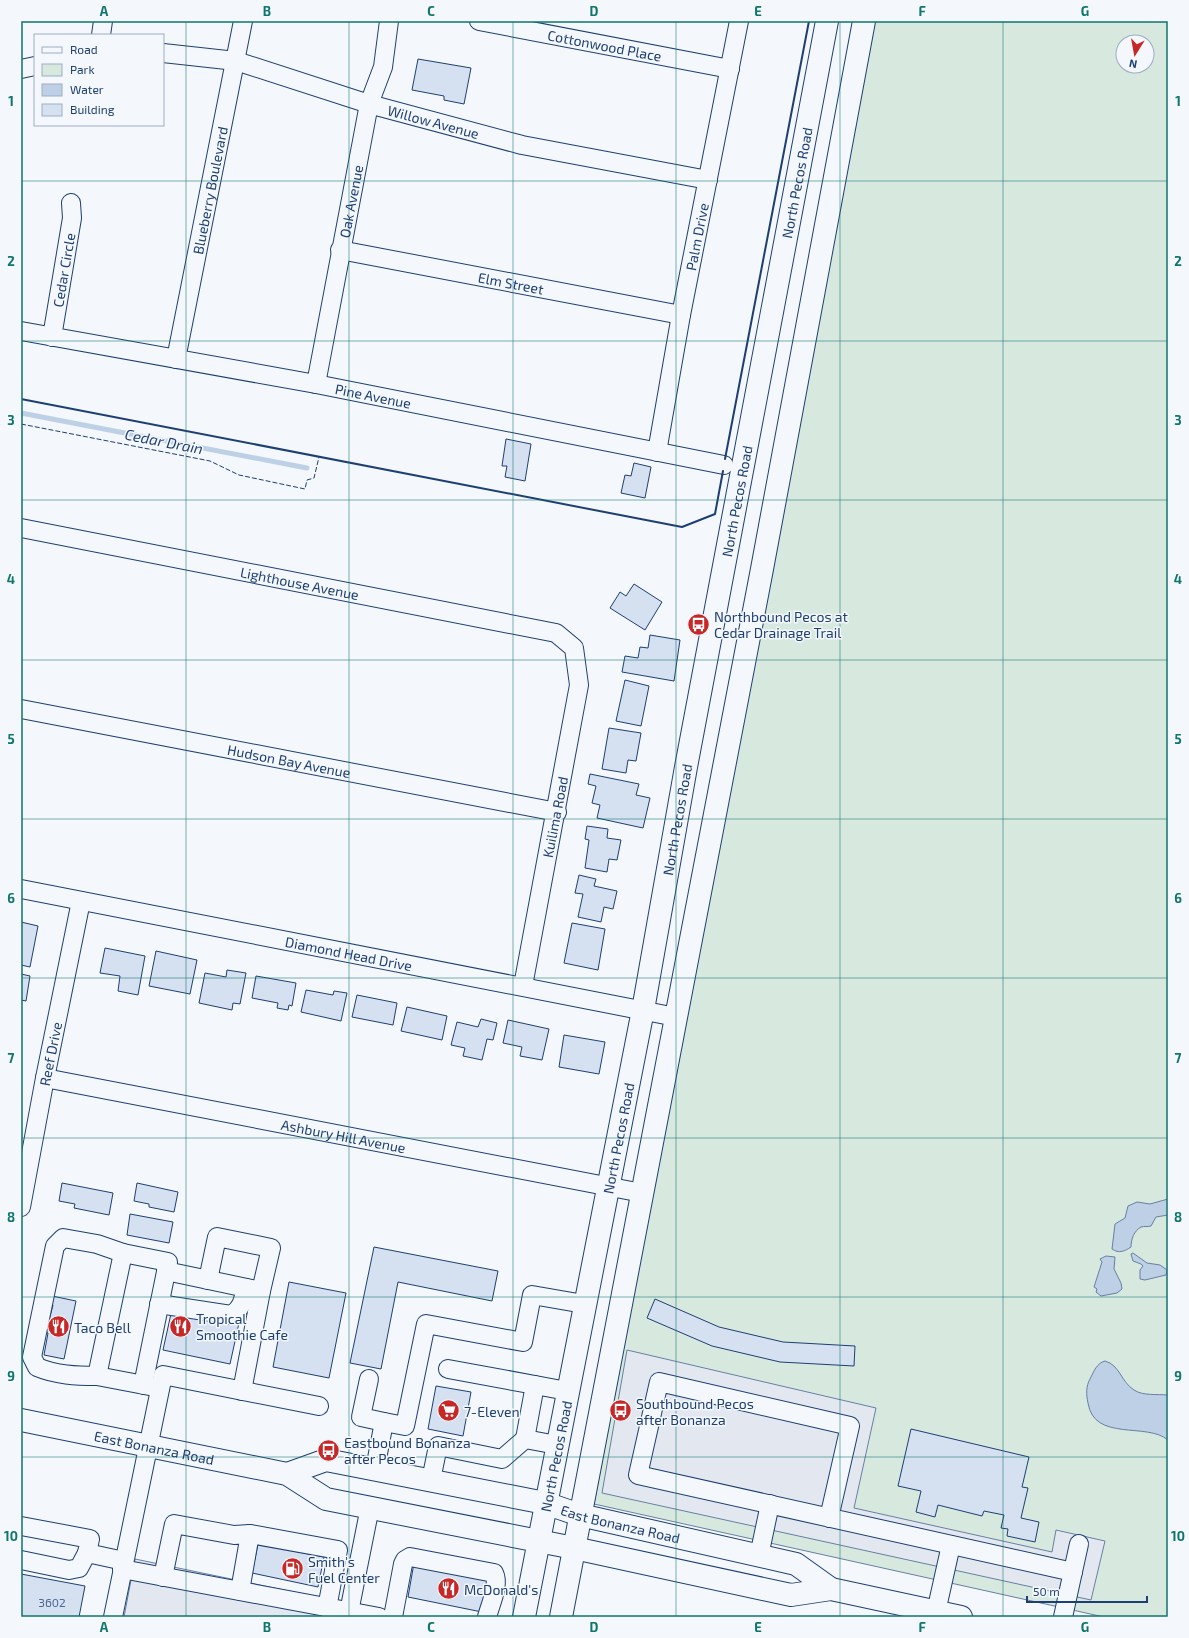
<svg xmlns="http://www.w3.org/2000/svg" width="1189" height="1638" font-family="'Exo 2',sans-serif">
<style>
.green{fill:#d7e8df;stroke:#687fa3;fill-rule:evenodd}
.parking{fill:#e3e8f0;stroke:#687fa3}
.water{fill:#bed0e5;stroke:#687fa3}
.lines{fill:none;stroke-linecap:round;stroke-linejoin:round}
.stream{stroke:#bed0e5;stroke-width:5}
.building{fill:#d5e0f0;stroke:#1d3f73}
.minor-casing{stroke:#1d3f73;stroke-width:20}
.major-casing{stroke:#1d3f73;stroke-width:24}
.minor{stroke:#f4f7fb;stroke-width:18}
.major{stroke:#f4f7fb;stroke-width:22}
.fence{stroke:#1d3f73;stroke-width:1;stroke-dasharray:5 2;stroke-linecap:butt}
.wall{stroke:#1d3f73;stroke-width:2}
.grid{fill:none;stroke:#0f766e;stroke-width:1;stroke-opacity:0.55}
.labels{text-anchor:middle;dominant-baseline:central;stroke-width:3;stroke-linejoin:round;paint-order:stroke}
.number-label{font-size:12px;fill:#4b6792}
.street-label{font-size:14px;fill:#1d3f73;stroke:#f4f7fb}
.poi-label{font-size:14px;fill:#1d3f73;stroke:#f4f7fb;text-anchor:start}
.water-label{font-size:15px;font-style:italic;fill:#1d3f73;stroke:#f4f7fb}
.neatline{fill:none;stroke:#0f766e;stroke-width:1.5}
.grid-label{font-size:13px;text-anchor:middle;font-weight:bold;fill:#0f766e}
</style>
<rect width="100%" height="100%" fill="#f4f7fb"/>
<path class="green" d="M874 21H1168V1617H1104L594 1504ZM1123 42H1147V66H1123Z"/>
<g class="parking">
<path d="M627 1350 876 1408 854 1508 1052 1552 1056 1530 1105 1541 1091 1600 602 1493Z"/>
<path d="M135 1559 356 1605 354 1617H124Z"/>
</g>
<g class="water">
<path d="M1168 1199V1215L1156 1217 1151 1226C1148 1227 1144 1226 1141 1227 1134 1231 1131 1239 1131 1247 1125 1251 1119 1254 1112 1249L1115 1224 1125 1218 1128 1206 1137 1202 1150 1204Z"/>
<path d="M1133 1253 1147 1263 1160 1265 1167 1270 1166 1275 1145 1280 1140 1279V1270L1143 1266 1141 1264 1133 1261 1131 1254Z"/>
<path d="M1106 1256 1115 1257 1114 1269 1121 1283 1122 1289 1117 1293 1101 1296 1096 1292 1097 1289 1094 1287 1102 1262 1100 1259Z"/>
<path d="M1105 1361C1120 1365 1121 1382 1134 1390 1143 1396 1157 1394 1168 1395V1440C1147 1422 1094 1442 1088 1403 1086 1394 1086 1386 1090 1379 1094 1371 1097 1363 1105 1361Z"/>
</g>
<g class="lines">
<path class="stream" d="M21 413 307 468"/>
</g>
<g class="building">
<path d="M418 59 471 68 464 104 444 100V96L412 90Z"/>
<path d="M506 439 531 444 525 481 505 477 507 466H502Z"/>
<path d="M634 463 651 467 645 498 621 493 625 475 631 476Z"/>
<path d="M634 584 662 602 645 630 610 608 620 592 626 596Z"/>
<path d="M650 635 680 640 674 681 622 672 625 656 638 658 640 647 648 648Z"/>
<path d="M625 680 649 686 641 726 616 721Z"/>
<path d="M609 728 641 733 636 761 628 760 626 773 602 769Z"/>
<path d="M590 774 639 784 636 795 650 798 643 828 597 818 600 805 592 803 596 786 588 784Z"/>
<path d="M587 826 608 829 607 838 621 840 617 860 609 859 607 872 585 868 589 840 585 839Z"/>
<path d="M579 875 596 879 594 886 617 891 613 909 604 907 601 922 578 917 583 894 575 893Z"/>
<path d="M21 922 38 926 30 967 21 965Z"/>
<path d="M572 923 605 929 598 970 564 963Z"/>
<path d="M105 948 145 956 138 995 118 991 120 976 100 973Z"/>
<path d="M156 951 197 960 190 994 149 986Z"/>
<path d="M227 970 246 973 240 1004 233 1003 232 1010 199 1003 205 973 226 977Z"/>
<path d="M21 974 30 976 26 1001 21 1000Z"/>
<path d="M256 976 296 983 292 1006 289 1005 288 1010 277 1008 278 1003 252 998Z"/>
<path d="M306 990 333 995 334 991 347 993 341 1021 301 1012Z"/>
<path d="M357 995 397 1003 393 1025 352 1017Z"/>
<path d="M407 1007 447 1016 442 1040 401 1031Z"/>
<path d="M481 1019 497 1023 493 1040 487 1039 482 1060 463 1056 465 1048 451 1045 457 1022 478 1027Z"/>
<path d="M508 1020 549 1029 542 1060 520 1056 522 1047 503 1043Z"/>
<path d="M564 1035 605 1042 599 1074 559 1067Z"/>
<path d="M62 1183 113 1193 109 1215 74 1208 75 1204 59 1201Z"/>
<path d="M137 1183 178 1192 174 1212 149 1207V1204L134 1201Z"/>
<path d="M130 1214 173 1222 169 1243 127 1235Z"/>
<path d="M374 1247 498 1271 492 1301 398 1282 381 1369 350 1363Z"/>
<path d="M289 1282 346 1293 329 1378 273 1367Z"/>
<path d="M52 1296 76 1301 64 1359 44 1355 48 1333 46 1332 53 1305 51 1304Z"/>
<path d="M655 1299 719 1327 783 1342 855 1346 854 1366 780 1362 712 1346 647 1318Z"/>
<path d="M172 1309 239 1323 230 1364 163 1350Z"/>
<path d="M436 1386 471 1392 463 1436 428 1429Z"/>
<path d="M911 1429 1029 1457 1022 1487 1028 1488 1021 1518 1039 1522 1035 1542 1007 1536 1008 1529 1001 1528 1004 1515 984 1511 982 1516 938 1505 935 1517 916 1512 921 1491 898 1486Z"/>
<path d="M258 1544 324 1557 318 1587 252 1573Z"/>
<path d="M414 1563 488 1577 482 1612 408 1597Z"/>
<path d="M21 1574 85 1586 79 1617H21Z"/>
</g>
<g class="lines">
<defs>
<g id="minor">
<path id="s1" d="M479 21 730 69"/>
<path d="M101 35 103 21"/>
<path id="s2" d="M163 53 236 61 369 104 522 145 708 180"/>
<path d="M21 69 35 66"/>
<path id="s3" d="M340 250 681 315"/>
<path id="s4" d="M21 331 316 384 724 465"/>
<path id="s5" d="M52 337 72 218 71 203"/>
<path id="s6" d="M176 359 243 21"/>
<path id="s7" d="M316 384 369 104 383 67 389 21"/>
<path id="s8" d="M657 452 681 315 739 21"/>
<path id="s9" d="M21 528 556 633 574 648 579 685 523 986"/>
<path id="s10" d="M21 709 557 812"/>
<path id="s11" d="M21 889 676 1017"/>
<path id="s12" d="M45 1078 642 1193"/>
<path id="s13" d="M21 1207 45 1078 81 901"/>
<path d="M166 1271 261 1291 242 1391"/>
<path d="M208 1280 217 1237 271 1248 261 1291"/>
<path d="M159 1304 231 1315C242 1309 243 1300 246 1288"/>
<path d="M448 1369 535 1385"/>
<path d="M97 1376C76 1376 56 1375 37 1367L32 1357 55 1246 63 1238 97 1244 123 1253"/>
<path d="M369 1379 361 1417 384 1422 375 1469"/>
<path d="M143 1385 168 1262 123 1253 97 1376 160 1388"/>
<path d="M384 1422 405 1426 426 1324 523 1342 532 1295 584 1304"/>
<path d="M525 1439 535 1385 567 1391"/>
<path d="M431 1480 438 1446 502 1459 525 1439 557 1445"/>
<path d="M829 1518 850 1426 659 1382 638 1475 1073 1572"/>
<path d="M21 1526 90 1539 87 1553 124 1561"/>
<path d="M250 1534 338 1550 327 1608"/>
<path d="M759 1556 770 1504"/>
<path d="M21 1560 69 1570 79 1568 87 1553"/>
<path d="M122 1569 379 1617"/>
<path d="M163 1577 174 1524 234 1535 250 1534 240 1591"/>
<path d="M936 1612 951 1545"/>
<path d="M113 1617 163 1375 319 1406"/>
<path d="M348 1617 370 1507"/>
<path d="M393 1617 403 1564 405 1560 410 1557 494 1573C500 1585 490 1605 487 1617"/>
<path d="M1063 1617 1079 1544"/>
</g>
<g id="major">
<path id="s14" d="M21 1420 287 1474 326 1499 574 1548 791 1595 831 1589 961 1617"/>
<path id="s15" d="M287 1474 326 1460 545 1503 580 1515 796 1564 831 1589"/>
<path id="s16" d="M524 1617 643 1010 686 767 827 21"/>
<path d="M561 1617 762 569 864 21"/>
</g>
</defs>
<use href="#minor" class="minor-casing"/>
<use href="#major" class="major-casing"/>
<use href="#minor" class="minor"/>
<use href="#major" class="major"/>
<path class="fence" d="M21 424 210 461 239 475 305 489 307 480 314 478 319 457"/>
<g class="wall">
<path d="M21 399 682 527 715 514 723 471"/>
<path d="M725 459 809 21"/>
</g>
</g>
<path class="grid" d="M186 21V1617M349 21V1617M513 21V1617M676 21V1617M840 21V1617M1003 21V1617M21 181H1168M21 341H1168M21 500H1168M21 660H1168M21 819H1168M21 978H1168M21 1138H1168M21 1297H1168M21 1457H1168"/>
<defs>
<symbol id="bus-disc" viewBox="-11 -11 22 22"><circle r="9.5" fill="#c62828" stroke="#f4f7fb"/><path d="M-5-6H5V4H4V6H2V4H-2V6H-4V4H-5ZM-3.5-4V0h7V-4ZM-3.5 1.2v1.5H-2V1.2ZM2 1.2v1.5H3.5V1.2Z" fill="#fff"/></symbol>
<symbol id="restaurant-disc" viewBox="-11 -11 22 22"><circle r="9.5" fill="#c62828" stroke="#f4f7fb"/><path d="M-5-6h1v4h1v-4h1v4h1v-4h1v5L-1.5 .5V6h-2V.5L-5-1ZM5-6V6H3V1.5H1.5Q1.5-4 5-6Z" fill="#fff"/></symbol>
<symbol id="supermarket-disc" viewBox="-11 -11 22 22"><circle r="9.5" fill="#c62828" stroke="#f4f7fb"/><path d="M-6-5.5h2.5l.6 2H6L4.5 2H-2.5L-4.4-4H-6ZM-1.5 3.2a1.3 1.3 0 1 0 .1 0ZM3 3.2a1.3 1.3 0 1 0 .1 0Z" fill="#fff"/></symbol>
<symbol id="fuel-disc" viewBox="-11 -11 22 22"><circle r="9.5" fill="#c62828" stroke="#f4f7fb"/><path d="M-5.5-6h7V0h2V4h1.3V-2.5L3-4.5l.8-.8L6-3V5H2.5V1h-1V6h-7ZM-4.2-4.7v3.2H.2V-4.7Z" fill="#fff"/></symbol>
</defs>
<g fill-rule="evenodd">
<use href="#bus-disc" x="686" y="612" width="25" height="25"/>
<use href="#restaurant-disc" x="168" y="1314" width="25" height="25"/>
<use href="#restaurant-disc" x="46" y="1314" width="25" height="25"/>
<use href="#supermarket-disc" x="436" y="1398" width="25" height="25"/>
<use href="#bus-disc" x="608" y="1398" width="25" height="25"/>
<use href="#bus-disc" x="316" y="1438" width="25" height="25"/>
<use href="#fuel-disc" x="280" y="1556" width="25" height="25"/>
<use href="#restaurant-disc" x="436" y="1576" width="25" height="25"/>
</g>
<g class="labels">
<g class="number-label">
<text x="52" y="1602">3602</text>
</g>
<g class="street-label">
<text stroke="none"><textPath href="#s1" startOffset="128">Cottonwood Place</textPath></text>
<text stroke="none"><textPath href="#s2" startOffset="280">Willow Avenue</textPath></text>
<text stroke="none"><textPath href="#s16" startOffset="1460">North Pecos Road</textPath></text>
<text stroke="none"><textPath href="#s6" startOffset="172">Blueberry Boulevard</textPath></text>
<text stroke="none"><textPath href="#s7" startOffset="186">Oak Avenue</textPath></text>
<text stroke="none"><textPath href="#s8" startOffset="219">Palm Drive</textPath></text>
<text stroke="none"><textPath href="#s5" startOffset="68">Cedar Circle</textPath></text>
<text stroke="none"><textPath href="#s3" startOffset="174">Elm Street</textPath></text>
<text stroke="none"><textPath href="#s4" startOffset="358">Pine Avenue</textPath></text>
<text stroke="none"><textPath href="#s16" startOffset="1136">North Pecos Road</textPath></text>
<text stroke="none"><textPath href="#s9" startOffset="284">Lighthouse Avenue</textPath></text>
<text stroke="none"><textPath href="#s10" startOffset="273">Hudson Bay Avenue</textPath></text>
<text transform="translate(555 817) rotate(-79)">Kuilima Road</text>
<text stroke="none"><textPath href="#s16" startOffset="812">North Pecos Road</textPath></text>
<text stroke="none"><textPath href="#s11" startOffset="334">Diamond Head Drive</textPath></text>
<text stroke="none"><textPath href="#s13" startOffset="156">Reef Drive</textPath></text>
<text stroke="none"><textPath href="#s12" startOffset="304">Ashbury Hill Avenue</textPath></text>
<text stroke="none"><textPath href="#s16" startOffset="488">North Pecos Road</textPath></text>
<text stroke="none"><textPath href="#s14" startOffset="136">East Bonanza Road</textPath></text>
<text stroke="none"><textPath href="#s16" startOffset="164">North Pecos Road</textPath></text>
<text stroke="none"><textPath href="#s15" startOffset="343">East Bonanza Road</textPath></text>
</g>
<g class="poi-label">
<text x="714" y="616">Northbound Pecos at<tspan x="714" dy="16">Cedar Drainage Trail</tspan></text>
<text x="196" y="1318">Tropical<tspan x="196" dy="16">Smoothie Cafe</tspan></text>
<text x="74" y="1327">Taco Bell</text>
<text x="636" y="1403">Southbound Pecos<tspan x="636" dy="16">after Bonanza</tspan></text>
<text x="464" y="1411">7-Eleven</text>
<text x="344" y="1442">Eastbound Bonanza<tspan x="344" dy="16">after Pecos</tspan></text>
<text x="308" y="1561">Smith's<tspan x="308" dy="16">Fuel Center</tspan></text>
<text x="464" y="1589">McDonald's</text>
</g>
<g class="water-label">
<text transform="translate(164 441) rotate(11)">Cedar Drain</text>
</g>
</g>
<rect width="1189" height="1638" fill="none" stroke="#f4f7fb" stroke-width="44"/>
<rect x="34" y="34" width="130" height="92" fill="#f4f7fb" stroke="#9eadc5"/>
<rect x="42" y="47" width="20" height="6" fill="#f4f7fb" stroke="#9eadc5"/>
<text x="70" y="54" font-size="12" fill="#1d3f73">Road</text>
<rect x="42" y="64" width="20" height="12" fill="#d7e8df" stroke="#9eadc5"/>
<text x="70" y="74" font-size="12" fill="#1d3f73">Park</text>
<rect x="42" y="84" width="20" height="12" fill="#bed0e5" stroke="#9eadc5"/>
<text x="70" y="94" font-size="12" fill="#1d3f73">Water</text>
<rect x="42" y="104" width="20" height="12" fill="#d5e0f0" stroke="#9eadc5"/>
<text x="70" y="114" font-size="12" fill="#1d3f73">Building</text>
<g transform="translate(1135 54) rotate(191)"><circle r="19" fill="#f4f7fb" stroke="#9eadc5"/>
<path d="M0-3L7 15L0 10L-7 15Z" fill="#c62828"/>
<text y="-6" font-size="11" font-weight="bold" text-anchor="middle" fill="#1d3f73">N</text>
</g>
<path d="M1027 1596v6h120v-6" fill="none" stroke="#1d3f73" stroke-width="2"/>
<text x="1033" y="1596" font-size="12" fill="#1d3f73" stroke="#f4f7fb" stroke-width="3" paint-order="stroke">50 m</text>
<rect x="22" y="22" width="1145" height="1594" class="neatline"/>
<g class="grid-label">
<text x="104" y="16">A</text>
<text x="267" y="16">B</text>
<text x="431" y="16">C</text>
<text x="594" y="16">D</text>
<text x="758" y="16">E</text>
<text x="922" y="16">F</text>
<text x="1085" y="16">G</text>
<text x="11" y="106">1</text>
<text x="1178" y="106">1</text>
<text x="11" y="266">2</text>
<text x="1178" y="266">2</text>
<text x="11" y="425">3</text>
<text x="1178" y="425">3</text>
<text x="11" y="584">4</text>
<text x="1178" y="584">4</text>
<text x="11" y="744">5</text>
<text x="1178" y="744">5</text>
<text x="11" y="903">6</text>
<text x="1178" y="903">6</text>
<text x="11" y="1063">7</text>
<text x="1178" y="1063">7</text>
<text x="11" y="1222">8</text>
<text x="1178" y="1222">8</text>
<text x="11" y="1381">9</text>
<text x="1178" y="1381">9</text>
<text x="11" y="1541">10</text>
<text x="1178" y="1541">10</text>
<text x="104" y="1632">A</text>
<text x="267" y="1632">B</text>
<text x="431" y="1632">C</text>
<text x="594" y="1632">D</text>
<text x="758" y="1632">E</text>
<text x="922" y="1632">F</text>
<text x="1085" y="1632">G</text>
</g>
</svg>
